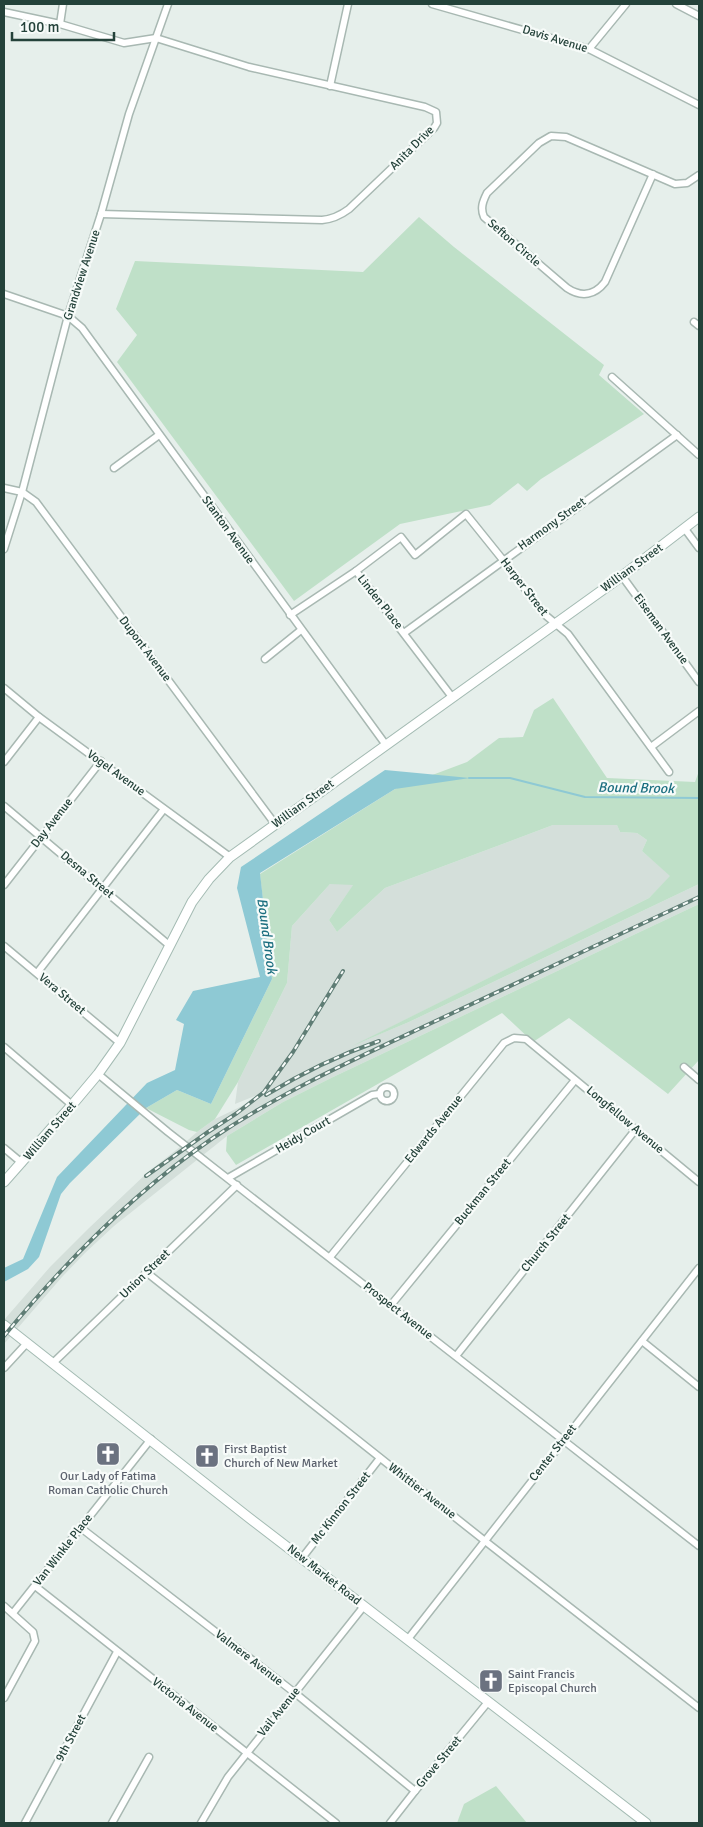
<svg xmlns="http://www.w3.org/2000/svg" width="703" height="1827" font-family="Signika,sans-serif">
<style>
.built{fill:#d4dfda}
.green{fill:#bfe0c8}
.water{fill:#8ec9d4}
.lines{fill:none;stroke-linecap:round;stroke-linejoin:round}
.stream{stroke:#8ec9d4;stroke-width:2}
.street-casing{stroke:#a8b8b2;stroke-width:9}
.secondary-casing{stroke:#a4bbb3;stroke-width:11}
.street{stroke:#fff;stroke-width:6}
.secondary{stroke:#fff;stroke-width:9}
.rail-casing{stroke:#5f7d75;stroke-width:4}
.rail{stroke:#f7fbf9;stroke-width:2;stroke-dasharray:5.5;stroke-linecap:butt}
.labels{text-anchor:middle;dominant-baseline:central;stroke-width:4.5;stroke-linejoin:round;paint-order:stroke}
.street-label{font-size:12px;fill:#24423a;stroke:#f7fbf9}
.worship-label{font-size:12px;fill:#5b616d;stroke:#f7fbf9;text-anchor:start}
.water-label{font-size:14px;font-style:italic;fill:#1c6f80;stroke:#f7fbf9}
</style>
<rect width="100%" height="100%" fill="#e6efeb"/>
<path class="built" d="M553 825H617L620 832 637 833 647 840 642 851 671 876 649 898 361 1042 409 1022 699 884V904L331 1078 283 1102 227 1136 114 1226 85 1253 62 1277 4 1344V1320L50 1267 89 1228 148 1172 180 1147 197 1132 215 1119 240 1107 265 1092 235 1104 238 1082 287 983 292 926 330 884H354L329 920 337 932 385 888Z"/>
<g class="green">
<path d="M419 217 454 247 604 365 599 375 644 414 541 479 527 491 518 483 490 505 400 524 294 601 117 362 137 335 116 309 135 261 363 272Z"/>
<path d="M553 698 607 778 695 782 699 771V884L409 1022 352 1046 649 898 670 876 642 851 647 840 637 833 620 832 617 825H553L385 888 337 932 329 920 353 885 330 884 292 926 287 983 238 1082 215 1119 197 1132 189 1130 146 1108 177 1090 211 1104 272 979 260 874 395 789 467 762 499 738 523 737 534 710Z"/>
<path d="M699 904V1060L668 1094 569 1018 533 1042 502 1013 236 1165 226 1151 227 1136 283 1102 331 1078Z"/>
<path d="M496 1786 527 1823H457L464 1804Z"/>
</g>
<path class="water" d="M385 770 470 778 395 789 260 873 272 979 211 1104 177 1090 146 1108 70 1183 61 1194 39 1257 28 1269 4 1282V1268L23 1259 57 1177 147 1083 175 1070 184 1024 176 1020 193 991 260 977 237 888 241 867Z"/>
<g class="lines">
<path class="stream" d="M469 778H510L585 797 699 798"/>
<defs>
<g id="street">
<path d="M432 4 589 49 699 105"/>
<path d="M676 4 699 16"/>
<path d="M4 12 60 24 124 43 156 38 249 67 425 107 436 112 437 123 434 128 349 209C341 215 333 219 322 220L101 214"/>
<path d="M60 24 63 4"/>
<path d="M589 49 626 4"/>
<path d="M330 86 348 4"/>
<path d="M653 174 605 282C595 295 582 298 567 288L484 217C480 208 483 201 487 193L539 143 551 136 566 137 675 184 687 183 699 175"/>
<path d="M4 294 68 316 82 328 386 745"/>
<path d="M694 322 699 326"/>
<path d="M612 377 699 455"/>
<path d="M114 468 159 435"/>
<path d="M4 488 22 492 36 502 275 824"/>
<path d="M685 529 699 548"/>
<path d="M4 549 22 492 68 316 101 214 129 114 168 4"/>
<path d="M356 571 452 697"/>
<path d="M622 576 699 682"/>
<path d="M290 615 356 571 401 537 415 555 466 514 503 560 544 614 568 634 669 772"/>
<path d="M404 633 677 435"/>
<path d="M265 659 301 630"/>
<path d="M4 688 39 717 230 857"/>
<path d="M651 747 699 711"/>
<path d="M4 762 39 717"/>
<path d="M4 806 169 945"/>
<path d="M4 885 101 761"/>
<path d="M4 946 120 1043"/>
<path d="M37 973 164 809"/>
<path d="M4 1047 72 1105"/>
<path d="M684 1067 699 1080"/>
<path d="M98 1074 168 1132 699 1546"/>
<circle cx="387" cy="1094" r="7"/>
<path d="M4 1148 22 1163"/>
<path d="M228 1178 372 1095 379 1094"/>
<path d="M330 1257 504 1043 514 1038 526 1039 699 1182"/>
<path d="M146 1272 485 1541 699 1708"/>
<path d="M391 1305 575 1080"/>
<path d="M642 1341 699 1387"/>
<path d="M456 1356 636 1129"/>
<path d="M53 1363 237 1185"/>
<path d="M4 1368 27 1343"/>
<path d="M81 1528 295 1693 415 1791"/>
<path d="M302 1558 380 1458"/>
<path d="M35 1586 336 1823"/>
<path d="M4 1606 33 1632 35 1641 4 1698"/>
<path d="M13 1613 151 1439"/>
<path d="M408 1639 699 1268"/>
<path d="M25 1823 117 1652"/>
<path d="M112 1823 149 1757"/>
<path d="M201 1823 228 1777 364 1606"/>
<path d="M390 1823 415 1791 488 1702"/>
</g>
<g id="secondary">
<path d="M4 1182 72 1105 98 1074 120 1043 192 902 209 879 230 857 622 576 699 517"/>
<path d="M4 1325 248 1517 646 1823"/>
</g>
</defs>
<use href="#street" class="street-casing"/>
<use href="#secondary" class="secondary-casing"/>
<use href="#street" class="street"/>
<use href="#secondary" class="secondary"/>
<defs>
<g id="rail">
<path d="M266 1095C302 1073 339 1055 379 1041"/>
<path d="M146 1176 208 1132 237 1113 264 1092 293 1052 343 971"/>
<path d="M4 1336C65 1262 134 1192 213 1138 284 1090 364 1055 442 1018 528 978 613 937 699 897"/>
</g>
</defs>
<use href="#rail" class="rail-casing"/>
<use href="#rail" class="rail"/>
</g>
<defs>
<symbol id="church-square" viewBox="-11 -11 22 22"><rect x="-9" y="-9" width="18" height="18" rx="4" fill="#6b7280" stroke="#f7fbf9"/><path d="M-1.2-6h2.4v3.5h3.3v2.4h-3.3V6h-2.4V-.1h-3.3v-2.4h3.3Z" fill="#fff"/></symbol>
</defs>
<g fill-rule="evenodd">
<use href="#church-square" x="94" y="1440" width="28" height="28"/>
<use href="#church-square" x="193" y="1442" width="28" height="28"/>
<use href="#church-square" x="477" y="1667" width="28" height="28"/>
</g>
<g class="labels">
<g class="street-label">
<text transform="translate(555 39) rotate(17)">Davis Avenue</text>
<text transform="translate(412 148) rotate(-45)">Anita Drive</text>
<text transform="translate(514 243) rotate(41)">Sefton Circle</text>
<text transform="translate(82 275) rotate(-72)">Grandview Avenue</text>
<text transform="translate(552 524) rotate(-36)">Harmony Street</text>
<text transform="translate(228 530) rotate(54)">Stanton Avenue</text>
<text transform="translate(632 568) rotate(-36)">William Street</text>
<text transform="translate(524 587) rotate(52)">Harper Street</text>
<text transform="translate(380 602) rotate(52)">Linden Place</text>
<text transform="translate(661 629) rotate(54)">Eiseman Avenue</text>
<text transform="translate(145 649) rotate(53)">Dupont Avenue</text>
<text transform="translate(116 773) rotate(36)">Vogel Avenue</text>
<text transform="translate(303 804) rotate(-36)">William Street</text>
<text transform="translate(52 823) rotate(-52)">Day Avenue</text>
<text transform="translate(87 875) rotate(40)">Desna Street</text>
<text transform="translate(62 994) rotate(40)">Vera Street</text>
<text transform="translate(625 1120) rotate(40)">Longfellow Avenue</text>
<text transform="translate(434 1129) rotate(-51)">Edwards Avenue</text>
<text transform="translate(50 1131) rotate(-49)">William Street</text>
<text transform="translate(303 1135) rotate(-30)">Heidy Court</text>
<text transform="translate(483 1192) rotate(-51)">Buckman Street</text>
<text transform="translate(546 1243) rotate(-51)">Church Street</text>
<text transform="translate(145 1274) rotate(-44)">Union Street</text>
<text transform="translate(398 1311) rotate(38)">Prospect Avenue</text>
<text transform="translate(553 1453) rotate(-52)">Center Street</text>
<text transform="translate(422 1491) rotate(38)">Whittier Avenue</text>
<text transform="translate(341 1508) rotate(-52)">Mc Kinnon Street</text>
<text transform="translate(63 1550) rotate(-52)">Van Winkle Place</text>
<text transform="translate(324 1575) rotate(38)">New Market Road</text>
<text transform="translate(249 1658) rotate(38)">Valmere Avenue</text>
<text transform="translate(185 1705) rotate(38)">Victoria Avenue</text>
<text transform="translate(279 1712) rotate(-51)">Vail Avenue</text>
<text transform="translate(71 1738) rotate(-62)">9th Street</text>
<text transform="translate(439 1762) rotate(-50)">Grove Street</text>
</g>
<g class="worship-label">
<text x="224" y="1449">First Baptist<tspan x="224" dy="14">Church of New Market</tspan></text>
<text x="108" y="1476" text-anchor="middle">Our Lady of Fatima<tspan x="108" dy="14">Roman Catholic Church</tspan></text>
<text x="508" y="1674">Saint Francis<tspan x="508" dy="14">Episcopal Church</tspan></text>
</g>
<g class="water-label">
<text transform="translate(636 788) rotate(1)">Bound Brook</text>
<text transform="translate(267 936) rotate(82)">Bound Brook</text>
</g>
</g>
<rect width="703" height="1827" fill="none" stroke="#24423a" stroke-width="10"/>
<path d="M12 32v8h102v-8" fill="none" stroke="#24423a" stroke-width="2.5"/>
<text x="20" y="32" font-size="15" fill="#24423a" stroke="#f7fbf9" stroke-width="4" paint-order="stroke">100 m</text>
</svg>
